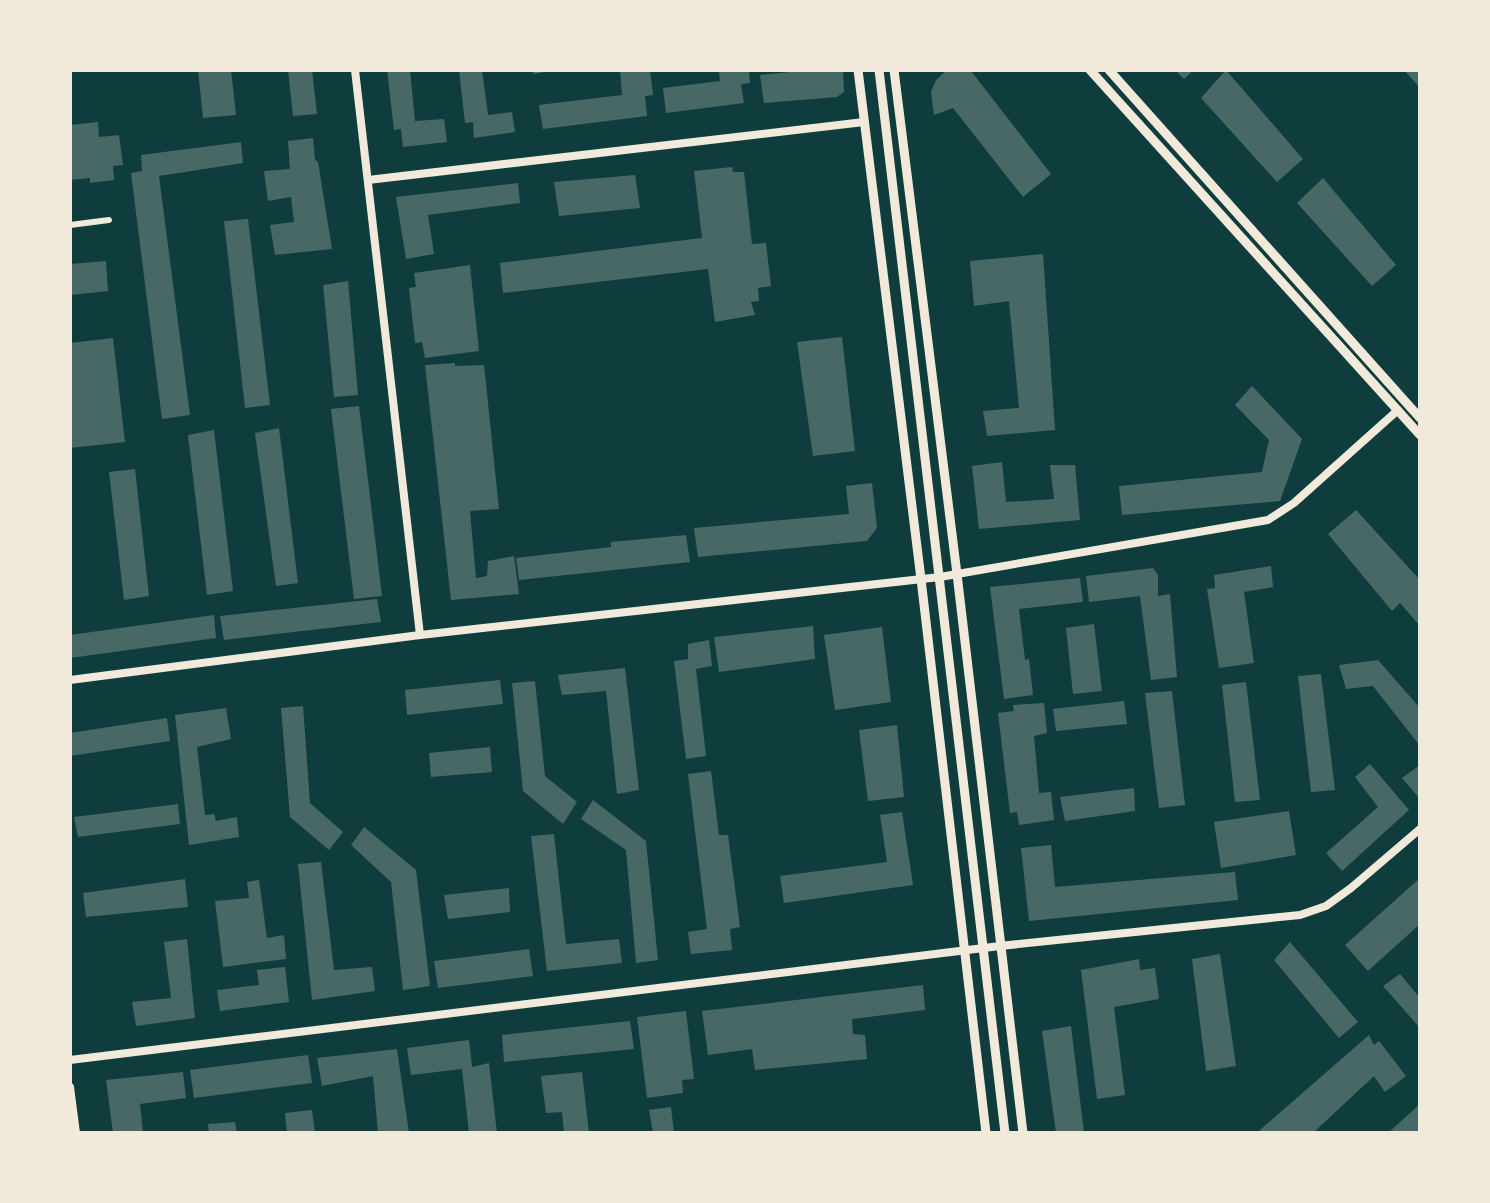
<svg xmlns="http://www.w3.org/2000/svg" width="1490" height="1203" font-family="'Varela Round',sans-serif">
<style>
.building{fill:#486865}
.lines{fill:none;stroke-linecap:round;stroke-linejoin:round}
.minor{stroke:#f1e9da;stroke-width:6}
.tertiary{stroke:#f1e9da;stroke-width:8}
.secondary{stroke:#f1e9da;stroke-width:9}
</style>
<rect width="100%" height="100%" fill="#0f3d3e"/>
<g class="building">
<path d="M198 70H231L236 115 203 118Z"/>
<path d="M288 70H312L317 114 293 116Z"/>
<path d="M387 70H410L415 121 444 119 447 142 403 147 401 129 394 130Z"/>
<path d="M459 70H482L488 115 512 112 515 132 474 138 473 122 465 123Z"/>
<path d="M533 70H550V71L533 74Z"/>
<path d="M620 70H650L653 95 645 96 647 116 543 129 539 105 622 95Z"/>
<path d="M719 70H749L750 83 741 84 744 103 666 113 663 88 720 81Z"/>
<path d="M811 70H843L844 92 837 97 764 103 760 75Z"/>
<path d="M953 70 971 71 1051 174 1023 197 953 108 934 115 931 92 936 80 945 72Z"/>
<path d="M1175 70H1194L1184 79Z"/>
<path d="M1226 70 1303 159 1277 182 1201 98Z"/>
<path d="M1404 70H1420V88Z"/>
<path d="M98 122 99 137 119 135 123 165 113 166 114 180 90 183V178L70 180V125Z"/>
<path d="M313 138 315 160 318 162 332 249 275 255 270 225 294 222 291 197 268 201 264 171 290 169 288 141Z"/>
<path d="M241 142 243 163 159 176 190 415 162 419 131 173 142 171 141 155Z"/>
<path d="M732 167 733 172H744L752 244 766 243 771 286 758 288 759 301 751 302 755 315 715 322 708 269 503 293 500 263 702 238 694 171Z"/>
<path d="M635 175 640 208 559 216 554 182Z"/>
<path d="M1323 178 1396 265 1372 286 1297 203Z"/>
<path d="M518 183 520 203 428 215 434 254 406 259 396 197Z"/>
<path d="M248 219 270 405 245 408 224 221Z"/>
<path d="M1043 254 1055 430 987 436 983 411 1019 408 1009 301 974 306 970 261Z"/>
<path d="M106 261 108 291 70 295V264Z"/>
<path d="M470 265 479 351 425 358 422 342 415 343 409 288 416 287 414 273Z"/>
<path d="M348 281 358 395 334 397 323 285Z"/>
<path d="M842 337 855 451 813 456 797 342Z"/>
<path d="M113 338 125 442 70 448V343Z"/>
<path d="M455 363V366L484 365 499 509 470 511 476 578 487 576 488 561 514 556 519 594 451 600 425 365Z"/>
<path d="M1252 386 1302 439 1280 501 1122 515 1119 486 1262 472 1269 440 1235 405Z"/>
<path d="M359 406 382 596 354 599 331 409Z"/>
<path d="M279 428 298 583 276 586 255 433Z"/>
<path d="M214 430 233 591 207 595 188 435Z"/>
<path d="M1002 462 1006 502 1054 499 1050 465H1075L1080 520 979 529 972 466Z"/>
<path d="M135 469 149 596 124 600 109 472Z"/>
<path d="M872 483 877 528 867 541 698 557 694 528 849 514 846 486Z"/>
<path d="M1356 510 1420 580V626L1400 603 1392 611 1328 534Z"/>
<path d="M686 535 690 562 519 580 516 558 611 547V542Z"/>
<path d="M1271 566 1273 587 1244 592 1254 663 1219 668 1207 589 1215 588 1214 575Z"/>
<path d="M1153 568 1158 575V596L1170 594 1177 677 1151 680 1140 596 1089 602 1086 576Z"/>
<path d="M1080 578 1083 602 1019 609 1025 660 1029 659 1033 695 1004 699 990 587Z"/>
<path d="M377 599 381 622 224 640 220 616Z"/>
<path d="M214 615 216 638 70 658V635Z"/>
<path d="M1094 624 1102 691 1073 694 1066 628Z"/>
<path d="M813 626 815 659 719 672 714 637Z"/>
<path d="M882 627 891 702 835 710 824 635Z"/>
<path d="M709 640 712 666 696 669 706 756 686 759 674 661 688 659V644Z"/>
<path d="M1378 660 1420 708V746L1373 686 1346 689 1339 665Z"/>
<path d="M625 668 639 790 617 794 606 691 562 695 558 675Z"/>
<path d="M1321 674 1335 790 1311 792 1298 676Z"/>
<path d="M500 680 503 704 407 715 405 690Z"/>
<path d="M535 681 545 776 577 802 563 824 523 791 512 683Z"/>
<path d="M1246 682 1260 800 1235 802 1222 685Z"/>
<path d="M1172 691 1185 805 1159 808 1145 693Z"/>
<path d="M1124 701 1127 724 1056 731 1053 709Z"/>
<path d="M1044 703 1047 733 1034 736 1039 793 1051 792 1054 820 1019 825 1017 812 1010 813 998 713 1014 711 1013 705Z"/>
<path d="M303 706 310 803 343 832 329 850 290 817 281 708Z"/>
<path d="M226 708 231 739 197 747 205 815 214 814 216 821 237 817 239 837 189 845 175 715Z"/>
<path d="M167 718 170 741 70 756V733Z"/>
<path d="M897 725 904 797 868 801 859 730Z"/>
<path d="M490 747 492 772 431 777 429 753Z"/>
<path d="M1370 764 1409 810 1342 871 1326 853 1378 807 1355 777Z"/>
<path d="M1420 765V799L1402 778Z"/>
<path d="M711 771 719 835H728L740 927 730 929 732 950 691 954 688 932 707 929 688 774Z"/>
<path d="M1134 788 1135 811 1065 821 1060 797Z"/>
<path d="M593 800 646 841 658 960 636 963 626 850 581 819Z"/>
<path d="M178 804 180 824 78 837 74 817Z"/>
<path d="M1289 811 1296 855 1221 868 1214 822Z"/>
<path d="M902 812 913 885 784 903 780 876 887 862 880 815Z"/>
<path d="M364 827 416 870 430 986 403 990 391 882 351 845Z"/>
<path d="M554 834 566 944 619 939 622 963 547 971 531 836Z"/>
<path d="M1051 845 1055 887 1235 872 1238 900 1029 921 1021 848Z"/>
<path d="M321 862 334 970 372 967 375 991 312 1000 298 864Z"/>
<path d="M1420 878V924L1368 971 1345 945Z"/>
<path d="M185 879 188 907 86 917 83 893Z"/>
<path d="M259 880 267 938 284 935 286 959 223 967 215 901 249 898 247 882Z"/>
<path d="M509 888 510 912 448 919 444 895Z"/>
<path d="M187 939 195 1018 136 1026 132 1002 171 998 164 942Z"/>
<path d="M1290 942 1358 1022 1339 1038 1274 960Z"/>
<path d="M529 949 533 976 438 988 434 961Z"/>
<path d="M1220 954 1236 1066 1206 1071 1192 959Z"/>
<path d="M1139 959 1140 970 1155 968 1159 999 1114 1007 1125 1095 1097 1099 1081 970Z"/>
<path d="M285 967 289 1002 220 1011 217 990 259 985 257 970Z"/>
<path d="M1400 974 1420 998V1028L1383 986Z"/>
<path d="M923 985 925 1010 852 1019 853 1034 865 1035 867 1059 755 1070 752 1049 708 1055 702 1011Z"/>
<path d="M686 1011 694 1079 682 1080 683 1093 647 1098 637 1017Z"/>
<path d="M630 1021 634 1049 504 1062 502 1035Z"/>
<path d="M1071 1026 1084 1133H1056L1042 1031Z"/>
<path d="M1369 1035 1374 1045 1379 1041 1406 1076 1385 1092 1374 1076 1313 1133H1260V1130Z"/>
<path d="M469 1040 472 1067 489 1063 497 1133H469L462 1069 411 1075 407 1048Z"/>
<path d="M397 1049 409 1133H378L373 1076 322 1086 317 1058Z"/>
<path d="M308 1055 312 1083 194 1098 190 1070Z"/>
<path d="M183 1072 186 1098 140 1104 143 1133H113L106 1080Z"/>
<path d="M582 1072 589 1133H564L562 1112 546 1113 541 1076Z"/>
<path d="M1420 1104V1133H1388Z"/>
<path d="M671 1107 674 1133H653L649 1110Z"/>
<path d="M312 1110 315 1133H287L285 1113Z"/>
<path d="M235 1122 237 1133H209L208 1124Z"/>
</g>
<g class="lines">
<path class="minor" d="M70 225 109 220"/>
<g class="tertiary">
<path d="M355 70 420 635"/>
<path d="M368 180 864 122"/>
<path d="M70 680 420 635 940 577 1268 520 1294 503 1398 410"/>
<path d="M70 1060 1000 946 1300 915 1326 906 1351 888 1420 829"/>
<path d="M70 1087 76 1133"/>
</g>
<g class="secondary">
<path d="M858 70 921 579 986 1133"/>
<path d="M879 70 1005 1133"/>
<path d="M894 70 957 574 1023 1133"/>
<path d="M1090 70 1420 435"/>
<path d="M1109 70 1420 418"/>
</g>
</g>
<rect width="1490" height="1203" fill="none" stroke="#f1e9da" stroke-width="144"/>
</svg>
